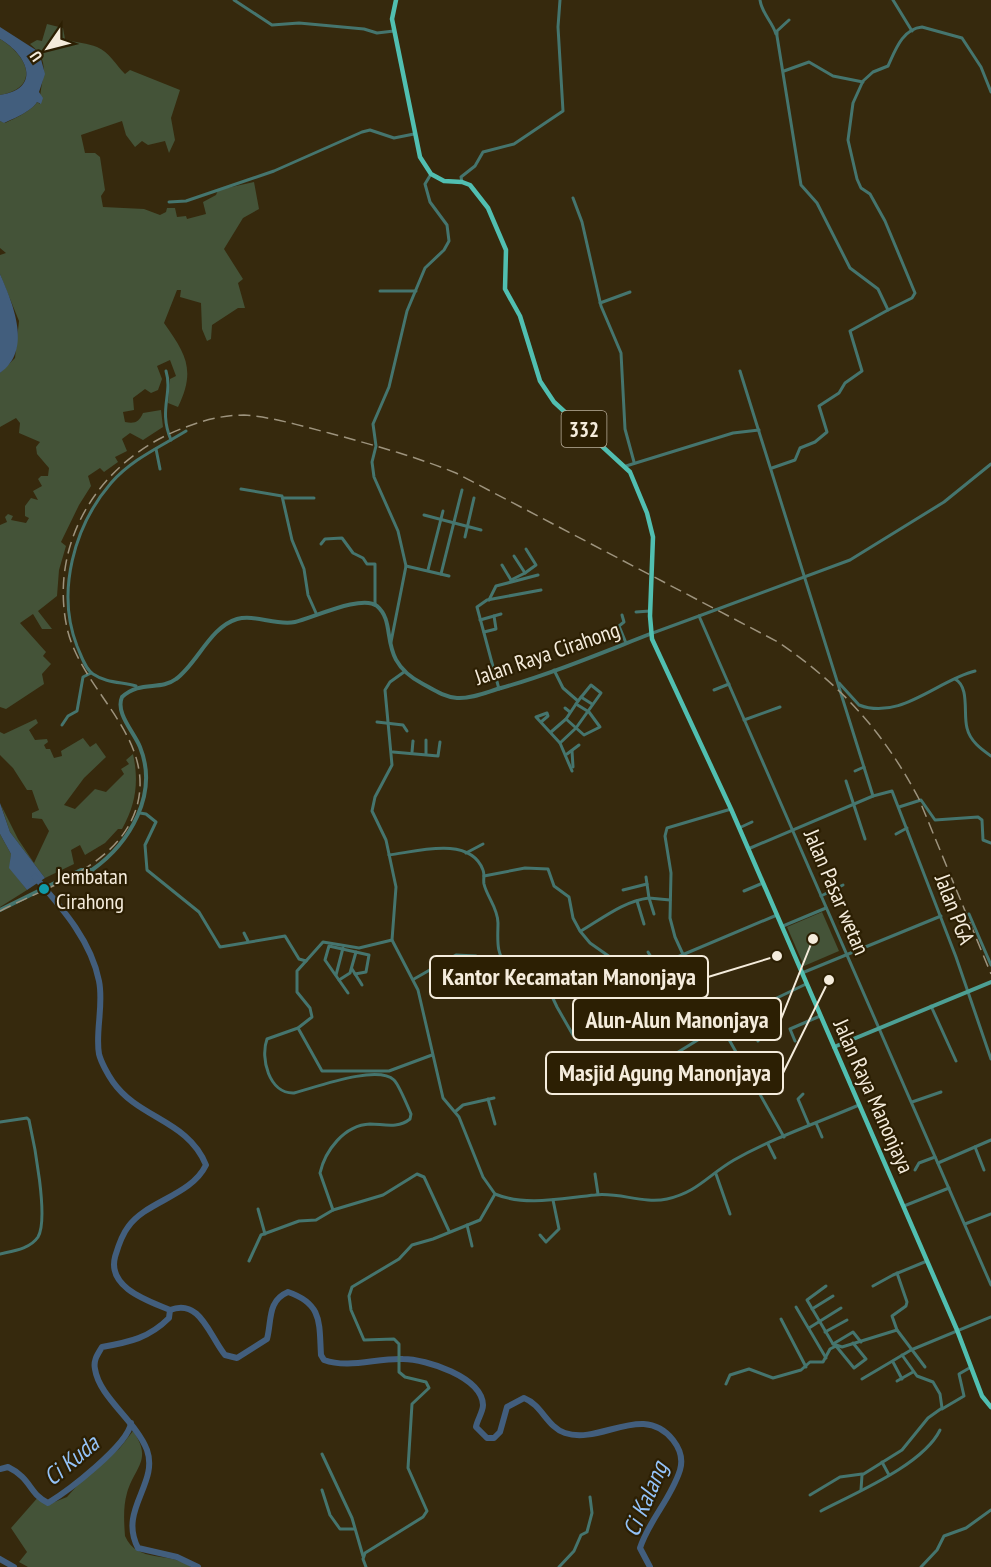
<svg xmlns="http://www.w3.org/2000/svg" width="991" height="1567" font-family="'PT Sans Narrow',sans-serif">
<style>
.green{fill:#445338}
.water{fill:#425e7d}
.lines{fill:none;stroke-linecap:round;stroke-linejoin:round}
.river{stroke:#425e7d;stroke-width:6}
.minor{stroke:#45756e;stroke-width:3}
.tertiary{stroke:#45756e;stroke-width:4}
.secondary{stroke:#4d9f94;stroke-width:4}
.primary{stroke:#51bfb1;stroke-width:4.5}
.rail{stroke:#9d937d;stroke-width:1.5;stroke-dasharray:12 6;stroke-linecap:butt}
.culture-dot{fill:#0f9aa8;stroke:#2c1f03;stroke-width:2}
.labels{text-anchor:middle;dominant-baseline:central;stroke-width:4.5;stroke-linejoin:round;paint-order:stroke}
.shield{fill:#2c1f03;stroke:#b9ae9b;stroke-width:1.5}
.shield-label{font-size:21px;font-weight:bold;fill:#f5ecdc}
.street-label{font-size:22px;fill:#f5ecdc;stroke:#2c1f03}
.poi-label{font-size:22px;fill:#f5ecdc;stroke:#2c1f03;text-anchor:start}
.water-label{font-size:24px;font-style:italic;fill:#94c3f8;stroke:#2c1f03}
.leader{fill:none;stroke:#f5ecdc;stroke-width:2}
.callout-dot{fill:#f5ecdc;stroke:#2c1f03;stroke-width:2}
.callout{fill:#2c1f03;stroke:#f5ecdc;stroke-width:2}
.callout-label{font-size:24px;text-anchor:middle;font-weight:bold;fill:#f5ecdc}
</style>
<rect width="100%" height="100%" fill="#36290d"/>
<g class="green">
<path d="M47 24 63 28 65 39C76 43 88 43 97 47 109 52 116 65 125 74L130 70 180 90 171 118 175 140 169 153 165 141 148 145 142 141 135 147 126 135 122 121 81 135 85 153H95L100 157 105 190 101 196 103 207 144 209 160 215 166 212 167 208H175L177 217 186 216 187 219 206 214 203 202 216 195 218 190 254 182 259 209 243 218 224 249 243 279 238 283 245 308H238L212 325 211 339 207 341 202 329 201 303 180 297 181 290H177L164 323C186 354 196 370 178 407L168 403 170 379 176 376 170 360 157 366 162 379 158 390 151 393 145 389 133 398 134 410 123 412 125 422C135 424 139 422 143 413L161 410 163 427 143 440 130 433 122 439 127 451 115 457 118 462 104 472 100 468 88 476 91 486 79 505 61 542 66 546 59 570 57 596 38 611 52 629H42L33 614 20 623 46 652 43 656 51 664 42 674 44 684 6 709 0 707V525L7 522 5 517 8 514 13 516 11 520 26 523 29 518 25 516V506L31 498 38 500 33 491 42 486 38 479 41 476H48L49 468 37 454 36 447 40 442 19 433 20 423 16 418 0 427V373L15 358 19 321 0 274V255L6 253 0 248V121L5 123C14 119 33 110 37 102L40 104C39 80 54 63 30 44L37 40 42 41Z"/>
<path d="M0 39C27 55 42 87 0 95Z"/>
<path d="M36 719 38 723 29 730 35 740 47 739 48 742 44 745 46 749H50L54 758 62 756 61 751 83 738 90 747 96 743 106 757 84 778 64 805 75 809 95 789 106 792 124 774 121 769 129 764 126 760 133 754C139 782 136 804 122 829H118L105 843 85 855 80 845 71 850 74 864 45 878 10 832 1 805 18 839 34 863 49 831 42 819 32 818V813L39 810 32 790H27L13 768 0 755V732L4 734Z"/>
<path d="M0 834 11 854 10 868 27 890 0 907Z"/>
<path d="M822 912 839 951 804 966 787 927Z"/>
<path d="M133 1431C153 1460 135 1466 127 1493 123 1507 124 1522 125 1536 137 1564 170 1551 191 1567H28L19 1562 27 1552 11 1528 40 1495 52 1503 67 1497 91 1470 119 1449Z"/>
</g>
<g class="water">
<path d="M0 27 39 52 45 74 39 92 43 98 41 104 37 102C32 111 13 119 4 123L0 121V95C42 89 28 55 0 39Z"/>
<path d="M0 274C13 304 33 350 0 373Z"/>
<path d="M0 803 10 832 45 878 27 890 9 868 11 854 0 834Z"/>
</g>
<g class="lines">
<g class="river">
<path d="M35 877C61 907 91 940 99 981 104 1005 95 1032 99 1054 101 1062 108 1075 113 1082 139 1119 188 1120 206 1165 191 1196 146 1201 128 1227 121 1236 118 1247 115 1257 107 1288 149 1301 170 1310L169 1318C149 1338 130 1342 102 1347 98 1354 93 1360 95 1369 99 1397 136 1421 147 1450 159 1484 118 1510 138 1548L177 1557 198 1567"/>
<path d="M170 1310C200 1298 209 1335 225 1355L237 1358 267 1339C272 1320 267 1301 288 1292 323 1304 319 1323 321 1355L324 1360C349 1369 376 1358 403 1359 426 1359 482 1377 483 1405 483 1412 477 1420 476 1427L487 1438H494L500 1432 507 1407 524 1398C542 1405 547 1427 565 1433 601 1445 643 1402 673 1440 680 1449 683 1460 680 1470 671 1499 649 1520 640 1548L650 1567"/>
<path d="M0 1469 8 1467C31 1478 30 1495 48 1503 68 1491 128 1445 131 1423"/>
<path d="M0 1559 14 1567"/>
</g>
<g class="minor">
<path d="M234 0 272 25 299 23 364 29 377 33 394 31"/>
<path d="M760 0C762 14 772 21 776 34"/>
<path d="M893 0 912 31"/>
<path d="M784 71 809 62 833 76 863 82"/>
<path d="M462 182 461 177 475 166 483 152 514 144 563 111 558 27 560 0"/>
<path d="M573 198 582 222 601 306 621 353 625 429 634 462"/>
<path d="M169 202 186 201 274 171 362 132 370 130 394 138 414 134"/>
<path d="M380 291H416"/>
<path d="M600 303 630 292"/>
<path d="M888 310 912 298 915 293 885 221 870 194 861 188 857 179 848 140 853 103 863 81 873 72 888 66C895 51 902 29 922 27L962 38 981 67 991 92"/>
<path d="M166 371C173 394 158 409 171 440"/>
<path d="M740 371 873 796"/>
<path d="M156 449 160 469"/>
<path d="M991 464 944 502 850 560 699 616 991 1285"/>
<path d="M626 466 733 433 759 430"/>
<path d="M772 468 795 460 800 448 815 442 827 432 819 406 839 393 845 383 862 371 850 331 888 310 878 289 850 268 817 203 801 185 777 36V31L789 20"/>
<path d="M241 489 282 496 292 540 304 569 308 595 316 613"/>
<path d="M283 498H314"/>
<path d="M424 515 481 530"/>
<path d="M465 537 474 498"/>
<path d="M321 544 325 539 342 538 353 553 363 558 367 564H375V605"/>
<path d="M502 565 511 580"/>
<path d="M406 566 449 576"/>
<path d="M428 570 443 511"/>
<path d="M525 573 536 565 526 549"/>
<path d="M441 574 462 490"/>
<path d="M511 580 525 573 514 556"/>
<path d="M489 600 496 586 538 575"/>
<path d="M636 612 650 611"/>
<path d="M622 615 624 622 619 626 626 643"/>
<path d="M480 620 494 616"/>
<path d="M484 632 496 629 494 616 501 614"/>
<path d="M650 634 699 616"/>
<path d="M391 642 406 566 398 531 374 477 372 462 376 446 373 424 389 387 407 311 425 268 444 250 449 241 447 225 430 202 425 184 431 174"/>
<path d="M404 672 390 682 385 690 392 765 375 797 372 811 386 840 396 887 392 940 418 990 443 1098 459 1117 483 1177 495 1194C526 1207 563 1198 595 1195 619 1192 643 1204 667 1199 698 1192 708 1175 734 1160 773 1138 817 1123 859 1105"/>
<path d="M955 679C970 687 963 714 967 728 970 741 981 749 991 756"/>
<path d="M839 683 859 705C900 721 938 680 975 671"/>
<path d="M136 686C122 682 106 683 93 674 85 669 81 655 77 646 56 592 74 526 111 483 132 459 160 447 186 431"/>
<path d="M499 689 477 607 487 600 541 590"/>
<path d="M714 690 729 684"/>
<path d="M581 697 592 704"/>
<path d="M565 708 570 712"/>
<path d="M566 719 584 735 600 727 589 712 576 704"/>
<path d="M744 720 780 707"/>
<path d="M377 722 403 725 407 731"/>
<path d="M541 722 548 716 547 713 536 717 560 743 572 771"/>
<path d="M62 725 68 716 77 711 83 677 91 673"/>
<path d="M551 732 566 719 578 701 563 688 554 670"/>
<path d="M560 743 576 728 601 693 591 685 578 701"/>
<path d="M572 751 573 767"/>
<path d="M393 752 438 756 440 742"/>
<path d="M412 752 413 741"/>
<path d="M426 754V740"/>
<path d="M567 754 579 745"/>
<path d="M855 771 864 767"/>
<path d="M846 781 865 839"/>
<path d="M899 807 921 800 935 820 978 817 982 820 983 840 991 843"/>
<path d="M731 809 667 828 665 836 671 873 670 918 675 937 692 974 784 1137"/>
<path d="M140 813 146 814 156 822 145 845 147 870 199 912 220 947 285 936 299 959 306 961 323 942 359 948 392 940"/>
<path d="M739 828 752 822"/>
<path d="M896 834 907 828"/>
<path d="M748 849 873 796 892 791 956 957 991 1059"/>
<path d="M466 853 483 844"/>
<path d="M389 855C415 852 470 835 483 870 485 875 483 879 484 884 487 897 498 908 498 923 498 937 495 957 509 966L535 960 557 1007 573 1035 597 1023 632 984"/>
<path d="M484 876 525 868 548 869 554 886 569 897 573 918 580 931 590 943 610 957 632 984 641 976 675 958 777 915"/>
<path d="M646 877 649 898 670 900"/>
<path d="M623 890 647 884"/>
<path d="M744 891 763 883"/>
<path d="M821 896 843 885"/>
<path d="M637 901 644 924"/>
<path d="M969 914 991 965"/>
<path d="M783 926 826 908"/>
<path d="M581 931C603 918 624 901 649 898L654 914"/>
<path d="M244 933 248 941"/>
<path d="M648 952 657 967"/>
<path d="M306 961 297 971V992L310 1008 312 1017 298 1028 267 1039C260 1058 269 1094 294 1093 314 1088 377 1064 394 1080 399 1085 408 1107 411 1114L410 1119C398 1129 383 1124 370 1124 344 1125 325 1151 320 1173L333 1210"/>
<path d="M352 969 362 985 359 980"/>
<path d="M802 973 941 916"/>
<path d="M336 975 343 948"/>
<path d="M414 979 456 955 476 956"/>
<path d="M339 980 350 973 356 952"/>
<path d="M348 993 325 960 329 946 369 955 366 972 355 974"/>
<path d="M656 998 692 974"/>
<path d="M931 1006 956 1061"/>
<path d="M745 1014 758 1041"/>
<path d="M298 1028 322 1071H389L432 1055"/>
<path d="M795 1041 790 1029 820 1016"/>
<path d="M680 1068 675 1054 727 1022 806 984"/>
<path d="M803 1094 798 1099 809 1125"/>
<path d="M488 1099 495 1124"/>
<path d="M912 1102 941 1092"/>
<path d="M456 1111 463 1105 494 1098"/>
<path d="M0 1122 27 1118 29 1120C34 1142 49 1219 38 1237 30 1249 13 1251 0 1254"/>
<path d="M816 1123 822 1137"/>
<path d="M768 1144 775 1158"/>
<path d="M975 1147 984 1170"/>
<path d="M938 1163 991 1140"/>
<path d="M915 1170 919 1163 935 1157"/>
<path d="M595 1174 598 1194"/>
<path d="M716 1174 730 1214"/>
<path d="M904 1206 949 1188"/>
<path d="M258 1209 265 1234"/>
<path d="M965 1224 991 1214"/>
<path d="M467 1225 472 1246"/>
<path d="M540 1235 546 1242 559 1229 553 1200"/>
<path d="M249 1261 261 1235 299 1221 316 1220 333 1210 383 1195 417 1174 424 1177 449 1231"/>
<path d="M897 1273 907 1302 906 1306 892 1316 897 1330"/>
<path d="M826 1286 807 1300 833 1344 842 1347 897 1330 925 1367"/>
<path d="M873 1286 893 1275 927 1261"/>
<path d="M796 1307 826 1358"/>
<path d="M812 1309 833 1296"/>
<path d="M781 1319 806 1367"/>
<path d="M809 1328 841 1308"/>
<path d="M825 1332 847 1320"/>
<path d="M833 1344 853 1332 861 1342"/>
<path d="M893 1362 902 1379"/>
<path d="M862 1379 911 1350 991 1317"/>
<path d="M897 1381 913 1372"/>
<path d="M726 1384 730 1375 749 1369 773 1378 801 1370 810 1362H823L830 1349 836 1346 854 1368 866 1359 853 1343"/>
<path d="M942 1409 964 1396 959 1374 971 1367"/>
<path d="M322 1454 352 1518 363 1556"/>
<path d="M882 1462 889 1475"/>
<path d="M322 1490 330 1515 340 1529H354"/>
<path d="M861 1490 862 1475 902 1450 928 1418 942 1408 940 1394 933 1382 917 1376 902 1355"/>
<path d="M810 1495 840 1477 862 1474"/>
<path d="M821 1511C855 1493 923 1465 940 1430"/>
<path d="M366 1567 363 1559 365 1553 423 1517 427 1511 408 1468 412 1404 429 1388 426 1382 405 1377 399 1372V1344L394 1339 364 1340 351 1310 349 1296 352 1287 399 1259 412 1245 433 1239 480 1220 495 1194"/>
<path d="M559 1567 574 1551 581 1535 587 1532 592 1513 590 1497"/>
<path d="M921 1567 937 1550 944 1536 966 1528 991 1510"/>
</g>
<path class="tertiary" d="M0 910 81 870H92C130 843 159 794 140 747 134 732 115 713 122 697 140 680 160 691 176 679 197 664 210 627 237 619 255 614 276 626 295 622 313 618 362 594 377 606 399 625 375 659 423 684 434 690 444 697 457 698 472 699 487 692 501 688 551 674 601 653 650 634"/>
<path class="secondary" d="M834 1047 991 982"/>
<path class="primary" d="M396 0 392 19 420 157 431 174 444 181 462 182 470 185 488 208 506 250 505 289 520 316 540 381 554 402 630 472 647 513 653 537 650 616 652 639 731 809 957 1330 982 1396 991 1407"/>
<path class="rail" d="M0 911C49 886 120 865 137 806 156 736 81 691 67 628 48 539 103 457 186 427 204 420 224 415 244 415 273 417 301 426 329 433 373 445 414 456 456 473L778 642C841 685 883 731 919 799L991 974"/>
</g>
<circle class="culture-dot" cx="44" cy="889" r="6"/>
<g class="labels">
<rect class="shield" x="561.5" y="411" width="45" height="36" rx="4.5"/>
<g class="shield-label">
<text x="584" y="429">332</text>
</g>
<g class="street-label">
<text transform="translate(547 653) rotate(-19)">Jalan Raya Cirahong</text>
<text transform="translate(837 892) rotate(67)">Jalan Pasar wetan</text>
<text transform="translate(955 909) rotate(69)">Jalan PGA</text>
<text transform="translate(874 1096) rotate(66)">Jalan Raya Manonjaya</text>
</g>
<g class="poi-label">
<text x="56" y="876">Jembatan<tspan x="56" dy="25">Cirahong</tspan></text>
</g>
<g class="water-label">
<text transform="translate(71 1460) rotate(-40)">Ci Kuda</text>
<text transform="translate(645 1499) rotate(-67)">Ci Kalang</text>
</g>
</g>
<path class="leader" d="M777 956L708 977M813 939L781 1019M829 980L783 1073"/>
<g class="callout-dot">
<circle cx="777" cy="956" r="6"/>
<circle cx="813" cy="939" r="6"/>
<circle cx="829" cy="980" r="6"/>
</g>
<g class="callout">
<rect x="430" y="956" width="278" height="42" rx="6"/>
<rect x="573" y="998" width="208" height="42" rx="6"/>
<rect x="546" y="1052" width="237" height="42" rx="6"/>
</g>
<g class="callout-label">
<text x="569" y="985">Kantor Kecamatan Manonjaya</text>
<text x="677" y="1028">Alun-Alun Manonjaya</text>
<text x="665" y="1081">Masjid Agung Manonjaya</text>
</g>
<g transform="translate(48 48) rotate(235)" stroke="#2c1f03" stroke-width="4.5" paint-order="stroke">
<path d="M0-4.5L10 22L0 15L-10 22Z" fill="#f5ecdc"/>
<text y="-9" font-size="16" font-weight="bold" text-anchor="middle" fill="#f5ecdc">U</text>
</g>
</svg>
